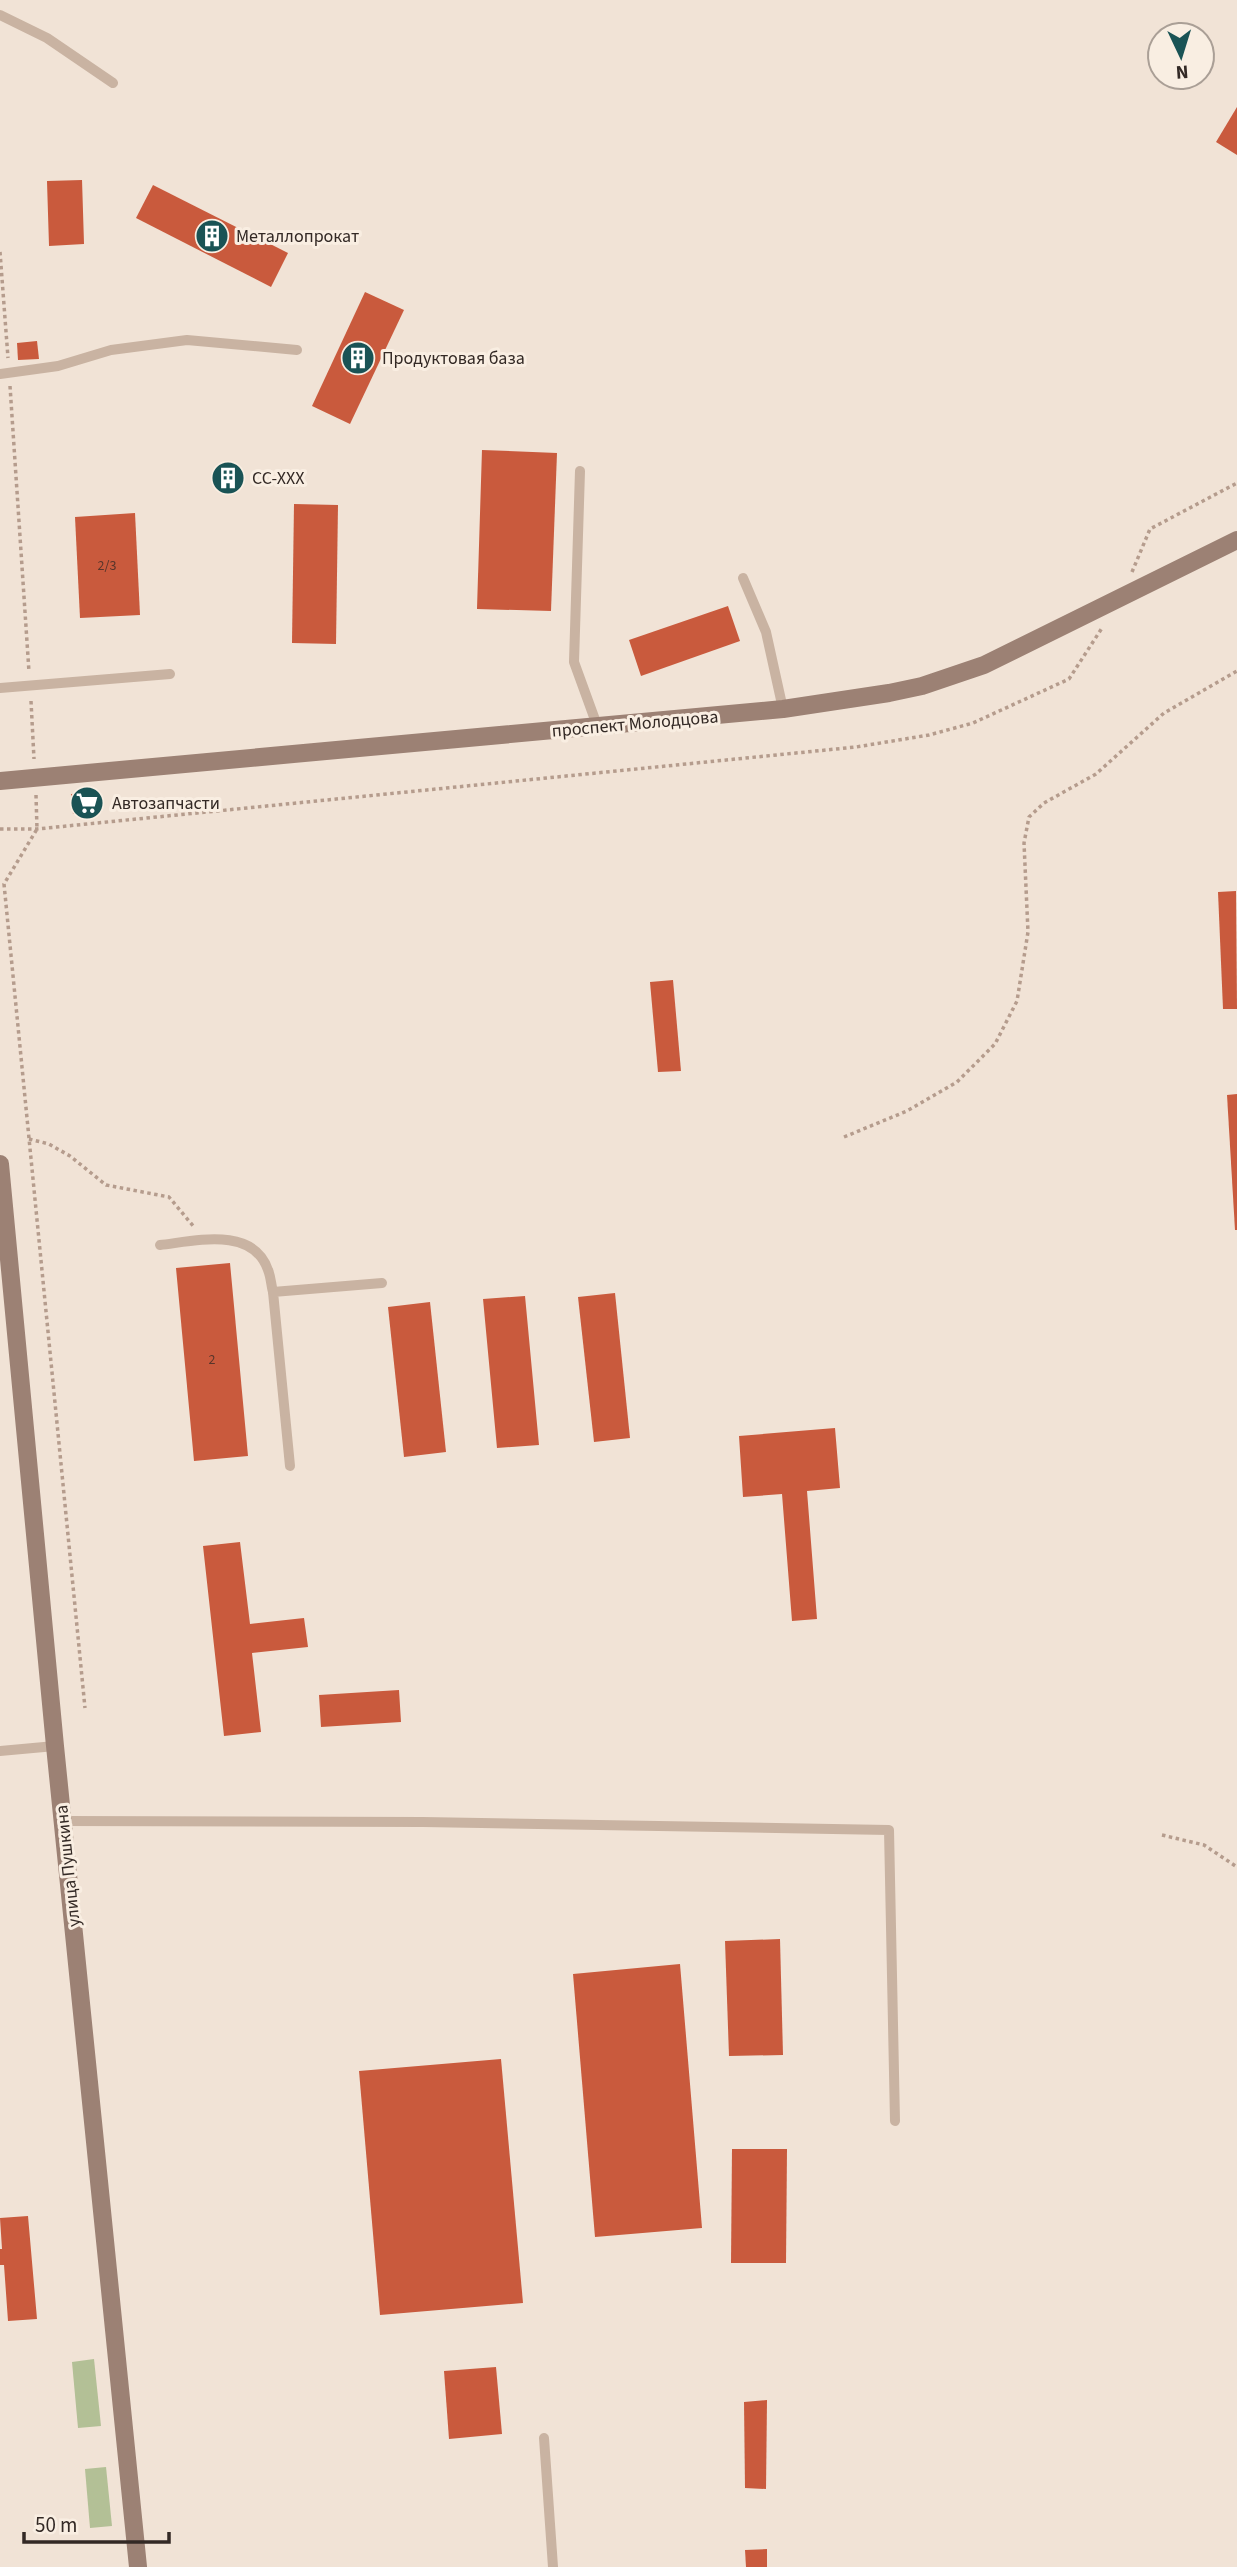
<svg xmlns="http://www.w3.org/2000/svg" width="1237" height="2567" font-family="'Source Sans 3',sans-serif">
<style>
.green{fill:#b3c096}
.building{fill:#c95a3d}
.lines{fill:none;stroke-linecap:round;stroke-linejoin:round}
.path{stroke:#b59c8d;stroke-width:3.5;stroke-dasharray:3.5 3.5;stroke-linecap:butt}
.service{stroke:#c9b3a2;stroke-width:10}
.secondary{stroke:#9c8174;stroke-width:18}
.labels{text-anchor:middle;dominant-baseline:central;stroke-width:6;stroke-linejoin:round;paint-order:stroke}
.number-label{font-size:14px;fill:#58352b}
.poi-label{font-size:18px;fill:#332925;stroke:#f9eee2;text-anchor:start}
.street-label{font-size:18px;fill:#332925;stroke:#f9eee2}
</style>
<rect width="100%" height="100%" fill="#f1e3d6"/>
<g class="green">
<path d="M94 2359 101 2426 78 2428 72 2362Z"/>
<path d="M106 2467 112 2526 90 2528 85 2469Z"/>
</g>
<g class="building">
<path d="M1237 107V155L1216 142Z"/>
<path d="M82 180 84 244 49 246 47 181Z"/>
<path d="M153 185 288 253 271 287 136 218Z"/>
<path d="M365 292 404 310 350 424 312 406Z"/>
<path d="M37 341 39 359 18 360 17 343Z"/>
<path d="M482 450 557 453 551 611 477 609Z"/>
<rect x="219" y="470" width="18" height="17"/>
<path d="M294 504 338 505 336 644 292 643Z"/>
<path d="M135 513 140 615 80 618 75 517Z"/>
<path d="M728 606 740 641 641 676 629 640Z"/>
<path d="M100 792 102 812 73 814 71 794Z"/>
<path d="M1236 891 1237 1009H1223L1218 892Z"/>
<path d="M673 980 681 1071 658 1072 650 982Z"/>
<path d="M1237 1094V1230H1235L1227 1095Z"/>
<path d="M230 1263 248 1456 194 1461 176 1268Z"/>
<path d="M615 1293 630 1438 594 1442 578 1297Z"/>
<path d="M525 1296 539 1445 497 1448 483 1299Z"/>
<path d="M430 1302 446 1452 404 1457 388 1307Z"/>
<path d="M835 1428 840 1488 807 1491 817 1619 792 1621 782 1494 743 1497 739 1436Z"/>
<path d="M240 1542 250 1624 304 1618 308 1647 252 1653 261 1732 224 1736 203 1546Z"/>
<path d="M399 1690 401 1722 321 1727 319 1695Z"/>
<path d="M780 1939 783 2055 729 2056 725 1941Z"/>
<path d="M680 1964 702 2228 595 2237 573 1974Z"/>
<path d="M501 2059 523 2303 380 2315 359 2071Z"/>
<path d="M732 2149H787L786 2263H731Z"/>
<path d="M28 2216 37 2319 8 2321 4 2265H0V2249H2L0 2218Z"/>
<path d="M496 2367 502 2434 449 2439 444 2371Z"/>
<path d="M767 2400 766 2489 745 2488 744 2402Z"/>
<path d="M767 2549V2567H746L745 2550Z"/>
</g>
<g class="lines">
<g class="path">
<path d="M0 252 8 358"/>
<path d="M10 386 29 672"/>
<path d="M1132 572 1150 529 1237 483"/>
<path d="M31 701 34 759"/>
<path d="M36 795 37 829 4 884 85 1708"/>
<path d="M0 829H37L856 747 929 735 973 723 1069 679 1102 628"/>
<path d="M844 1137 907 1111 957 1082 995 1044 1017 1001 1028 932 1024 843 1029 817 1044 803 1096 774 1164 713 1237 671"/>
<path d="M29 1139 49 1144 70 1156 106 1185 169 1197 194 1227"/>
<path d="M1162 1835 1204 1845 1237 1867"/>
</g>
<g class="service">
<path d="M0 15 47 38 113 83"/>
<path d="M0 374 58 366 111 350 187 340 297 350"/>
<path d="M580 471 574 662 598 728"/>
<path d="M743 578 766 632 783 709"/>
<path d="M0 688 170 674"/>
<path d="M160 1245C195 1241 253 1226 268 1270 271 1277 271 1285 273 1292"/>
<path d="M290 1466 273 1292 382 1283"/>
<path d="M0 1751 55 1746"/>
<path d="M64 1821 423 1822 889 1830 895 2121"/>
<path d="M544 2438 553 2567"/>
</g>
<g class="secondary">
<path d="M0 781 783 709 889 693 922 686 984 665 1237 540"/>
<path d="M0 1164 55 1746 138 2567"/>
</g>
</g>
<defs>
<symbol id="building-disc" viewBox="-11 -11 22 22"><circle r="9.5" fill="#1a5355" stroke="#f9eee2"/><path d="M-4-6H4V6H1V3H-1V6H-4ZM-2.5-4.3h1.7v1.8h-1.7ZM.8-4.3h1.7v1.8H.8ZM-2.5-1h1.7V.8h-1.7ZM.8-1h1.7V.8H.8Z" fill="#fff"/></symbol>
<symbol id="supermarket-disc" viewBox="-11 -11 22 22"><circle r="9.5" fill="#1a5355" stroke="#f9eee2"/><path d="M-6-5.5h2.5l.6 2H6L4.5 2H-2.5L-4.4-4H-6ZM-1.5 3.2a1.3 1.3 0 1 0 .1 0ZM3 3.2a1.3 1.3 0 1 0 .1 0Z" fill="#fff"/></symbol>
</defs>
<g fill-rule="evenodd">
<use href="#building-disc" x="193" y="217" width="38" height="38"/>
<use href="#building-disc" x="339" y="339" width="38" height="38"/>
<use href="#building-disc" x="209" y="459" width="38" height="38"/>
<use href="#supermarket-disc" x="68" y="784" width="38" height="38"/>
</g>
<g class="labels">
<g class="number-label">
<text x="107" y="566">2/3</text>
<text x="212" y="1360">2</text>
</g>
<g class="poi-label">
<text x="236" y="236">Металлопрокат</text>
<text x="382" y="358">Продуктовая база</text>
<text x="252" y="478">СС-ХХХ</text>
<text x="112" y="803">Автозапчасти</text>
</g>
<g class="street-label">
<text transform="translate(635 724) rotate(-5)">проспект Молодцова</text>
<text transform="translate(68 1866) rotate(-96)">улица Пушкина</text>
</g>
</g>
<g transform="translate(1181 56) rotate(176)"><circle r="33" fill="#f9eee2" stroke="#aa9f96" stroke-width="2"/>
<path d="M0-5L12 26L0 18L-12 26Z" fill="#1a5355"/>
<text y="-10" font-size="19" font-weight="bold" text-anchor="middle" fill="#332925">N</text>
</g>
<path d="M24 2532v10h145v-10" fill="none" stroke="#332925" stroke-width="3.5"/>
<text x="35" y="2532" font-size="21" fill="#332925" stroke="#f9eee2" stroke-width="5" paint-order="stroke">50 m</text>
</svg>
